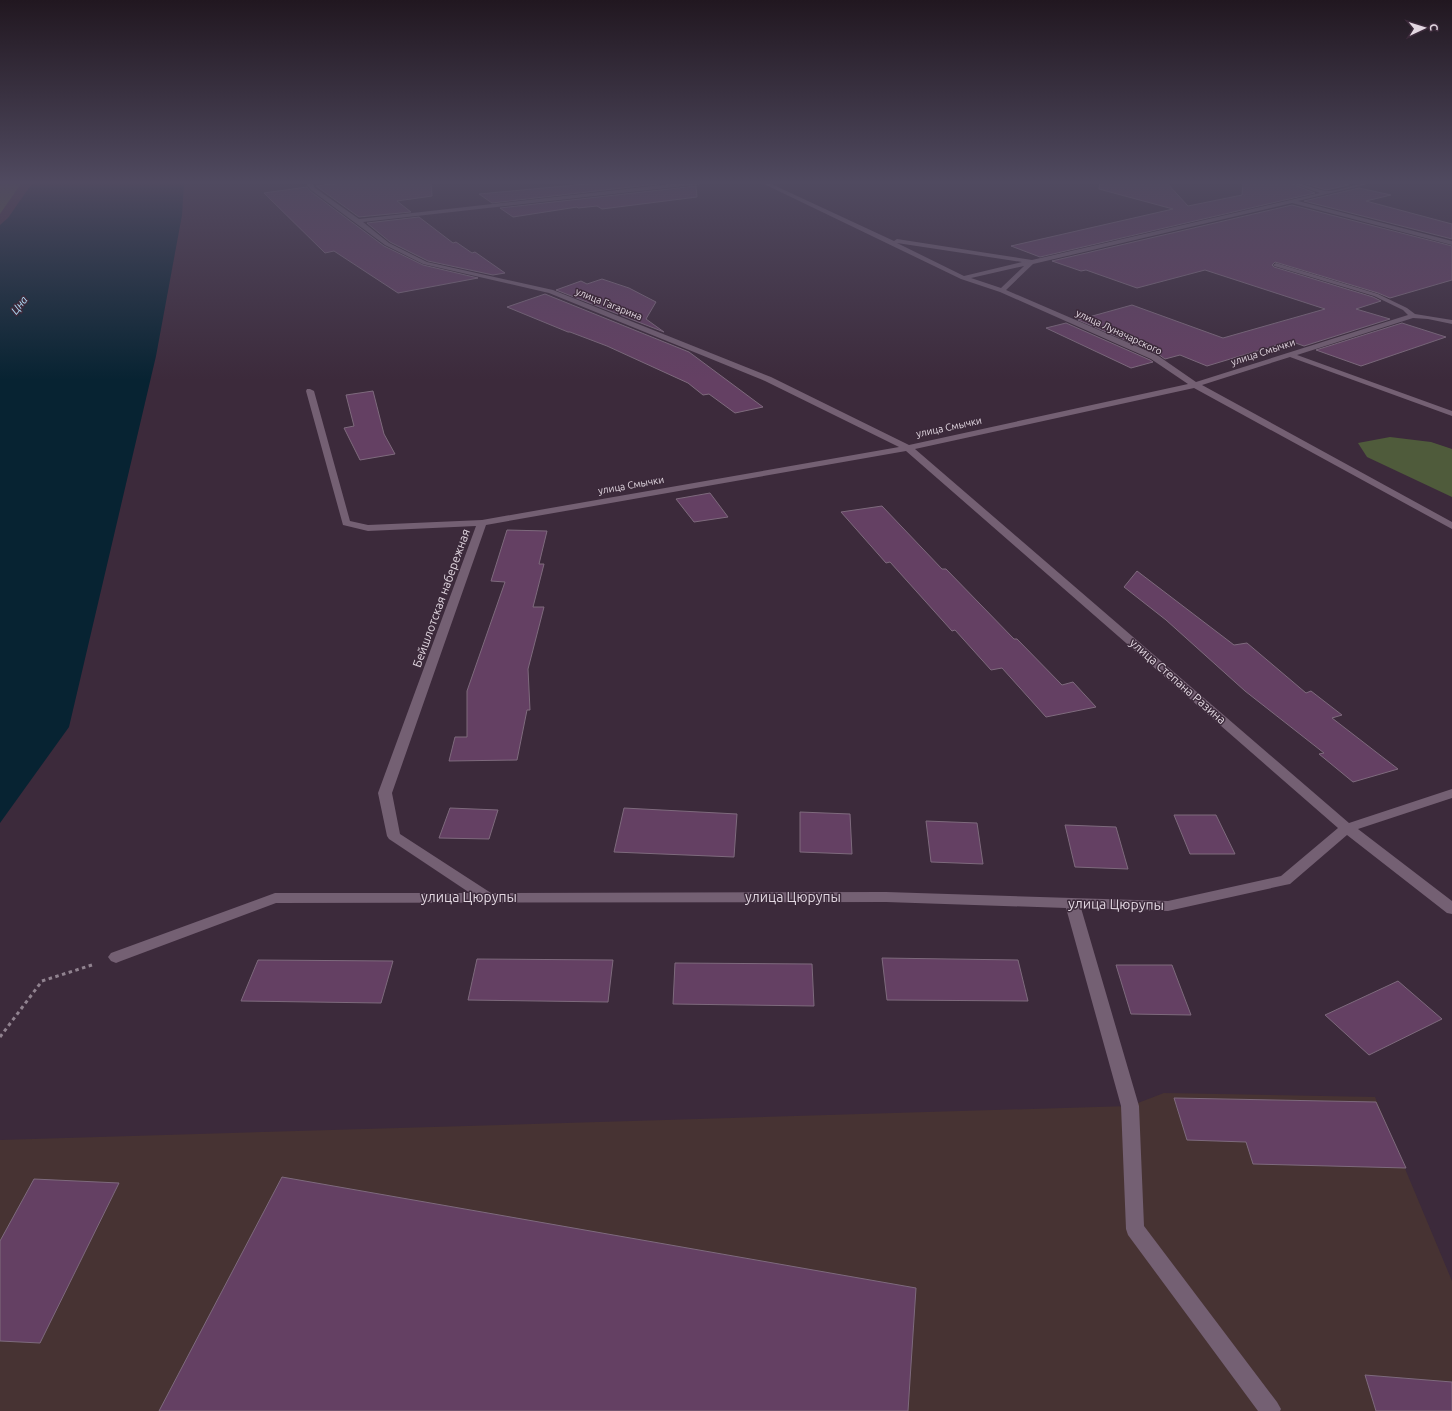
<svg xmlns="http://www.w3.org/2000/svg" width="1452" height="1411" font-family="Ubuntu,sans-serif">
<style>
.industrial{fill:#473333}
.green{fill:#4f5b3b}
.water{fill:#072332}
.building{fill:#644063;stroke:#7e6a7d}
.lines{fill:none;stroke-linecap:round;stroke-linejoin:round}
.path{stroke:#90828f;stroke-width:3;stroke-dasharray:3.5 3.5;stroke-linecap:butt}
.minor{fill:#746073;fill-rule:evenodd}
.labels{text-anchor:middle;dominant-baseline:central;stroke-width:3;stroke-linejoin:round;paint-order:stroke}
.far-street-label{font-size:10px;fill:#e2d7e1;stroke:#3c2a3b}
.far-water-label{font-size:11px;font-style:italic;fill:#b0def9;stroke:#3c2a3b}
.street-label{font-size:12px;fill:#e2d7e1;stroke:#3c2a3b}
.near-street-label{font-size:14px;fill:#e2d7e1;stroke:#3c2a3b}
</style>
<rect width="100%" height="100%" fill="#3c2a3b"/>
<path class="industrial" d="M1164 1093 1375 1097 1452 1281V1411H0V1140L1130 1106Z"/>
<g class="green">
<path d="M0 182H22L0 214Z"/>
<path d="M1390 437 1431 442 1452 449V497L1367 457 1358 443Z"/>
</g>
<path class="water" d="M33 182H184L182 215 156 356 69 727 0 823V225L8 218Z"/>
<g class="building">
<path d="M349 182H431L432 196 397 201 411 212 359 217 316 186Z"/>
<path d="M608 182H674L492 203 479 194Z"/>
<path d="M1100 182H1166L1188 206 1242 195 1243 182H1287L1315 193 1040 257 1011 246 1173 209 1099 189Z"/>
<path d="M1300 182H1336L1349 185 1326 190Z"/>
<path d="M696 186 697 197 602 209 597 206 578 208 577 207 513 217 500 208Z"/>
<path d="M307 187 310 191 384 246 423 265 478 278 398 293 334 251 325 253 264 193Z"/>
<path d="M1359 188 1391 195 1366 201 1452 224V239L1304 201Z"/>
<path d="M1292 205 1452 246V280L1390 298 1378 293 1275 262 1272 265 1274 267 1373 297 1381 301 1356 309 1390 319 1304 346 1290 341 1207 366 1180 355 1165 359 1158 354 1078 320 1132 305 1223 338 1325 309 1205 270 1137 288 1086 270 1081 271 1052 261Z"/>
<path d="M419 217 453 243 456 242 472 253 475 252 505 273 493 275 428 261 390 242 367 223Z"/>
<path d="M602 279 629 288 656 302 646 319 664 332 556 290 581 281 587 284Z"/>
<path d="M545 294 689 352 763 407 735 413 709 394 703 395 688 383 607 346 570 332H568L507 307Z"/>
<path d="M1066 323 1150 360 1153 362 1131 368 1046 328Z"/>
<path d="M1402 323 1446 337 1361 366 1316 350Z"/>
<path d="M373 391 384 434 395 454 360 460 344 428 354 426 346 395Z"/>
<path d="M710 493 728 517 694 522 676 499Z"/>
<path d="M882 506 942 569H946L1014 639H1017L1062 685 1073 682 1096 707 1046 717 1002 668 991 670 955 630 952 631 890 562 886 563 841 512Z"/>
<path d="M507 530 547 531 539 564H544L533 607H544L528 669 530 710H527L517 760 449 761 455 737H467V691L505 582 491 581Z"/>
<path d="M1137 571 1234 645 1247 643 1306 693 1311 691 1342 715 1332 718 1398 769 1353 782 1319 754 1324 753 1245 691 1166 620 1124 587Z"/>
<path d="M450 808 498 810 489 839 439 838Z"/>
<path d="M624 808 737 814 734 857 614 852Z"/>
<path d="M800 812 850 814 852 854 800 852Z"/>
<path d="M1174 815H1216L1235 854H1190Z"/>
<path d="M926 821 977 823 983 864 931 862Z"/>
<path d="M1065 825 1116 827 1128 869 1075 867Z"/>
<path d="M882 958 1018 960 1028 1001 887 1000Z"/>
<path d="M477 959 613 960 608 1002 468 1000Z"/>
<path d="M258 960 393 961 381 1003 241 1001Z"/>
<path d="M675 963 812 964 814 1006 673 1004Z"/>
<path d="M1116 965H1172L1191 1015 1131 1014Z"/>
<path d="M1398 981 1442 1019 1369 1055 1325 1015Z"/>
<path d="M1174 1098 1376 1102 1406 1168 1253 1164 1246 1142 1187 1140Z"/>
<path d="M282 1177 916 1288 908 1411H159Z"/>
<path d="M34 1179 119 1183 40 1343 0 1341V1241Z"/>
<path d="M1365 1375 1452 1382V1411H1376Z"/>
</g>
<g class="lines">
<path class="path" d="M0 1037 42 981 95 964"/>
<path class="minor" d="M305 182H311L315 188 359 219 688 182H705L702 184 363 222 389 243 427 262 553 290 771 377 909 445 1188 384 1151 359 1000 292 961 279 760 182H767L894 241 897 239 1032 260 1320 193 1288 182C1302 182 1313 189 1326 191 1336 192 1361 182 1376 182L1298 201 1452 241V245L1292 203 1033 264 1006 290 1157 355 1196 382 1408 315 1403 310 1374 296 1274 266 1273 265 1276 263 1378 294 1407 308 1415 314 1452 320V324L1428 319 1413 318 1297 355 1452 411V416L1290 357 1202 385 1452 522V529L1194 388 915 449 1349 823 1452 789V798L1358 829 1452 901V914L1447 913 1347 835 1290 884 1285 885 1168 911 1081 908 1139 1106 1144 1226 1277 1402 1281 1409 1280 1411H1258L1128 1235 1126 1229 1121 1106 1066 908 886 902 276 903 121 961 116 963 111 961 108 957 111 953 275 893H470L389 839 387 836 378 793 476 526 368 531 343 525 306 391 307 389H310L314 391 350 521 368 525 482 520 899 447 765 381 549 293 423 264 385 245 311 190ZM897 243 1022 262 964 276ZM1024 266 1001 288 971 278ZM906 451 1338 828 1281 876 1168 901 886 892 491 893 400 834 392 793 486 525Z"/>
</g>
<linearGradient id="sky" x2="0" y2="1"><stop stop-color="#211720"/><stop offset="0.48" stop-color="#504a60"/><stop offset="1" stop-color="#504a60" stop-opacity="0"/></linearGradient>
<rect width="1452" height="380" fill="url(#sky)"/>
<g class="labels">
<g class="far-street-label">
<text transform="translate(609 304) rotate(22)">улица Гагарина</text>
<text transform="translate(1119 332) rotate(25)">улица Луначарского</text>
<text transform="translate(1263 352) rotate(-18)">улица Смычки</text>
<text transform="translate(949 427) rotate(-12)">улица Смычки</text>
<text transform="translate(631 485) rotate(-10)">улица Смычки</text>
</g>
<g class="far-water-label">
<text transform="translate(19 305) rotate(-52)">Цна</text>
</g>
<g class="street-label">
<text transform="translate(441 598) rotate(-70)">Бейшлотская набережная</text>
<text transform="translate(1178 681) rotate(41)">улица Степана Разина</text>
</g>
<g class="near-street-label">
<text x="469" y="897">улица Цюрупы</text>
<text x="793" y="897">улица Цюрупы</text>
<text transform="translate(1116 904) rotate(1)">улица Цюрупы</text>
</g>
</g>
<g transform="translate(1424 28) rotate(86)" stroke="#3c2a3b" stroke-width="3" paint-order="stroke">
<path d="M0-3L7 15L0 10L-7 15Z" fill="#e2d7e1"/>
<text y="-6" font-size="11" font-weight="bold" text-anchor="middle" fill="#e2d7e1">С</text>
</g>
</svg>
